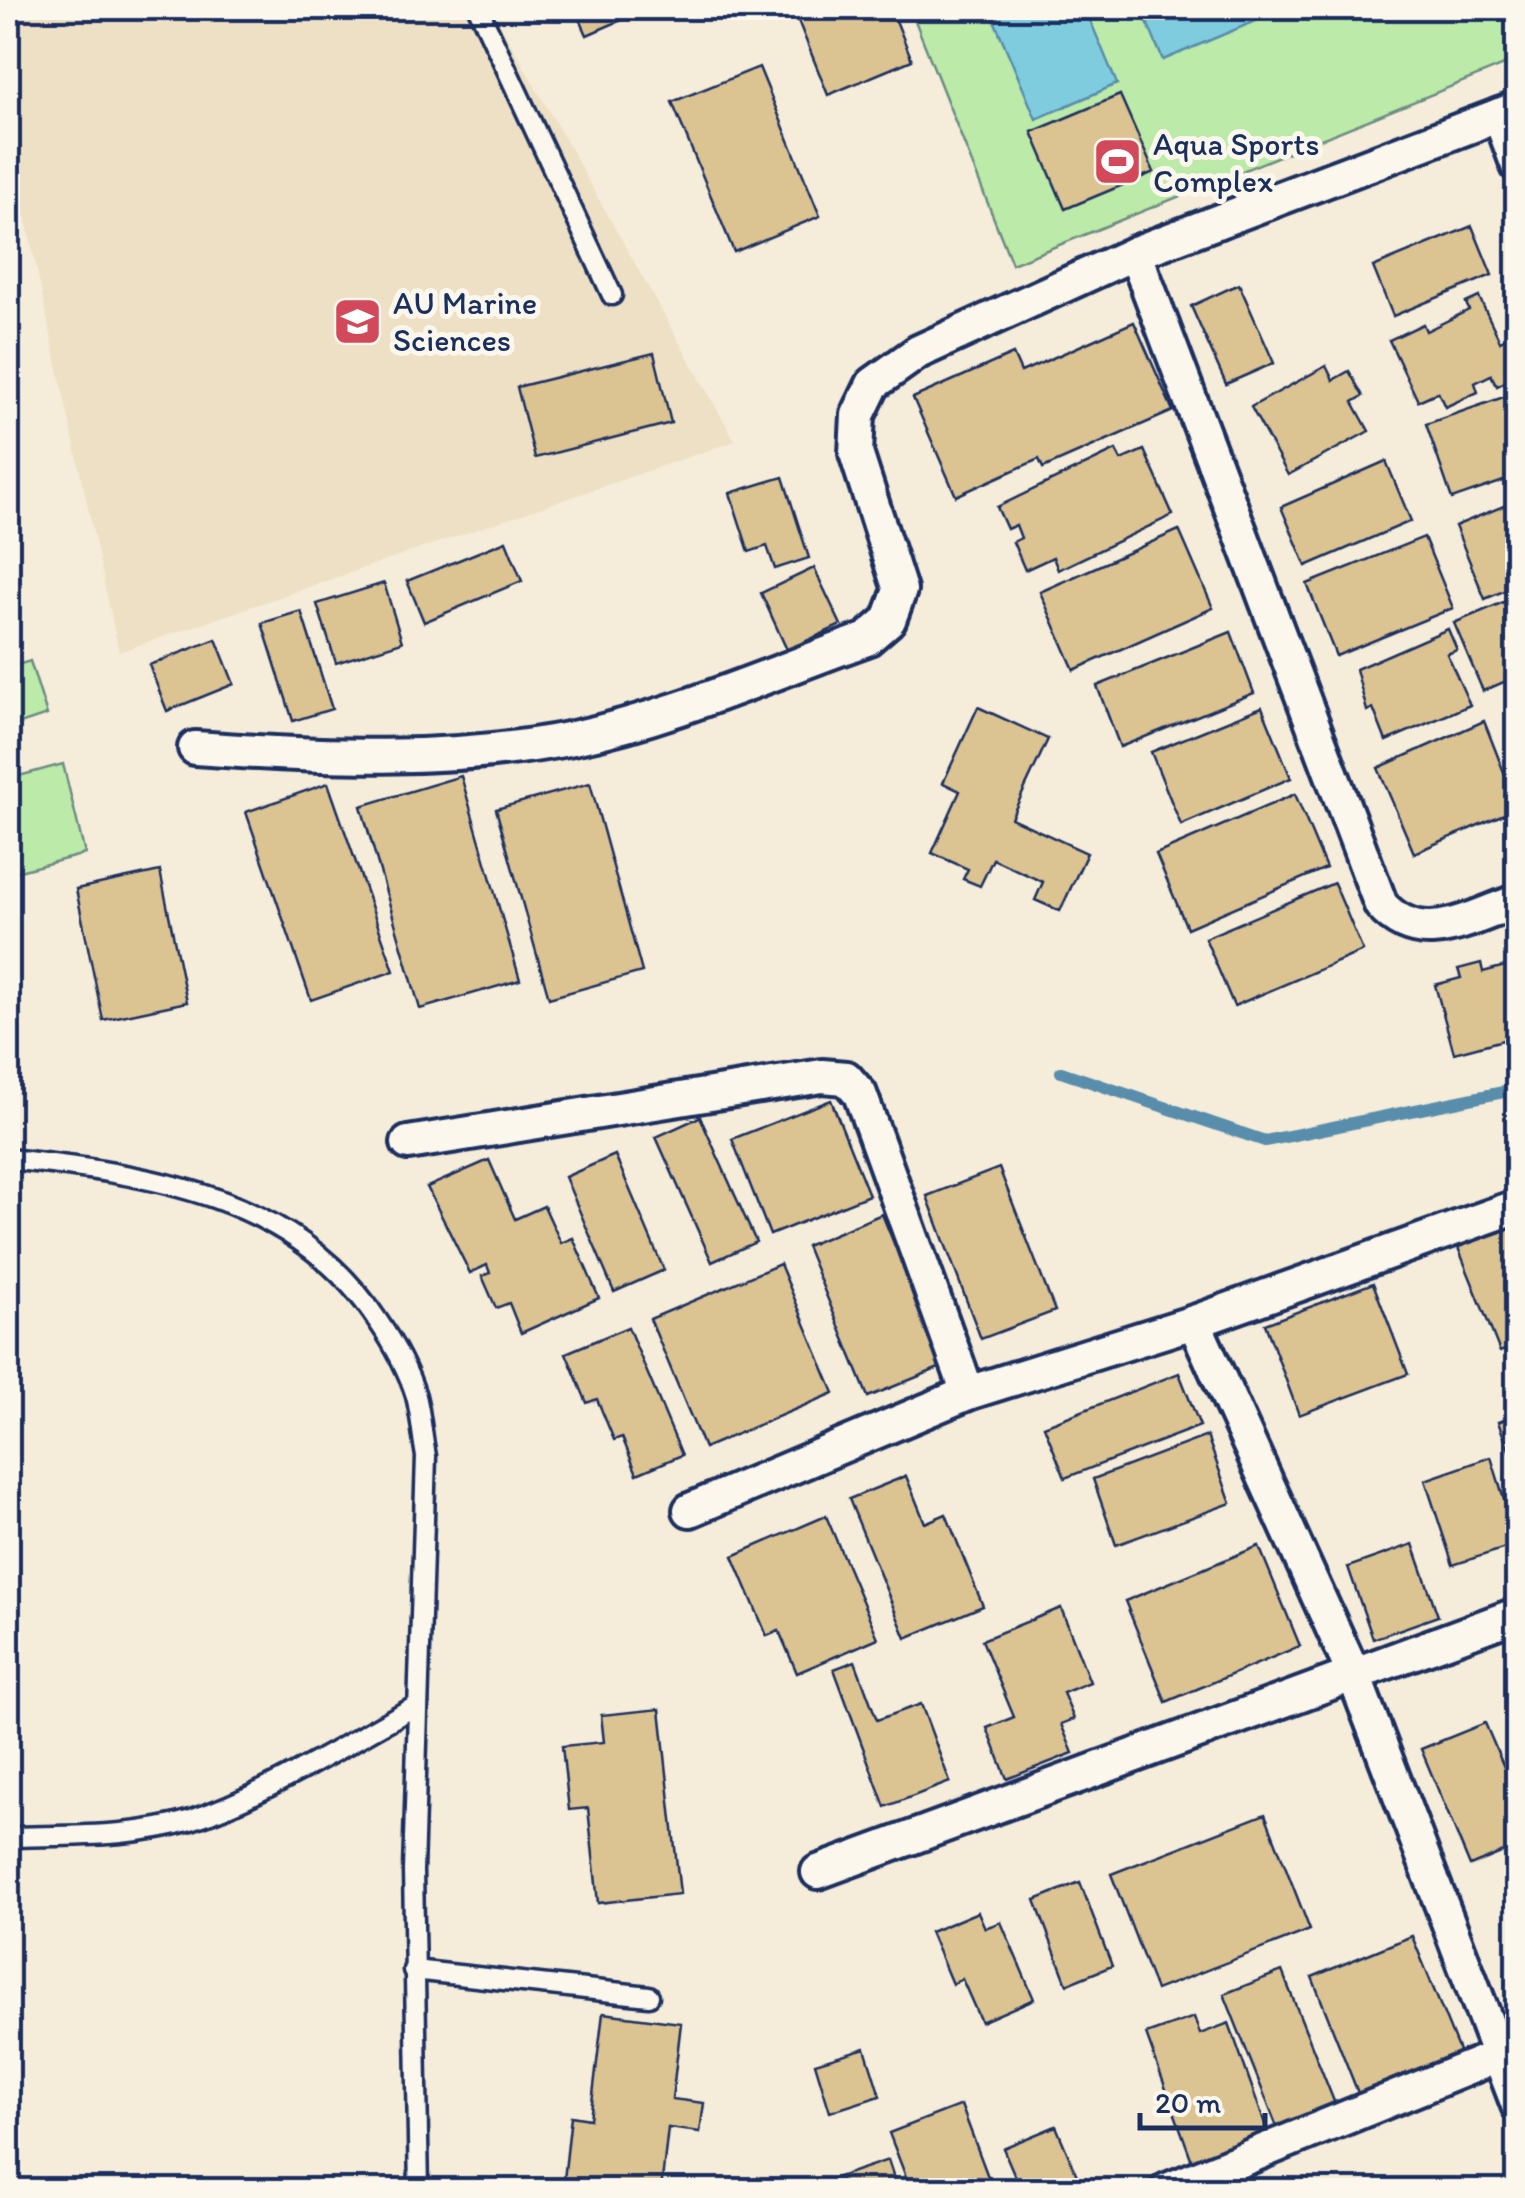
<svg xmlns="http://www.w3.org/2000/svg" width="1525" height="2198" font-family="Itim,sans-serif">
<style>
.built{fill:#ede0c4}
.green{fill:#bceaa8;stroke:#6c8c83;stroke-width:2.5}
.water{fill:#80ccdf;stroke:#588dab;stroke-width:2.5}
.lines{fill:none;stroke-linecap:round;stroke-linejoin:round}
.stream{stroke:#588dab;stroke-width:12}
.building{fill:#dbc392;stroke:#1b2f5e;stroke-width:2.5}
.lane-casing{stroke:#1b2f5e;stroke-width:25}
.street-casing{stroke:#1b2f5e;stroke-width:40}
.lane{stroke:#fbf7ec;stroke-width:18}
.street{stroke:#fbf7ec;stroke-width:32}
.labels{text-anchor:middle;dominant-baseline:central;stroke-width:10;stroke-linejoin:round;paint-order:stroke}
.poi-label{font-size:32px;fill:#1b2f5e;stroke:#fbf7ec;text-anchor:start}
</style>
<rect width="100%" height="100%" fill="#f5edda"/>
<filter id="ink" filterUnits="userSpaceOnUse"><feTurbulence type="fractalNoise" baseFrequency=".01" numOctaves="2"/><feDisplacementMap in="SourceGraphic" scale="20" xChannelSelector="R" yChannelSelector="G"/><feConvolveMatrix kernelMatrix="1 2 1 2 8 2 1 2 1" color-interpolation-filters="sRGB"/></filter>
<g filter="url(#ink)">
<path class="built" d="M8 8H491L735 441 119 652 22 201 8 187Z"/>
<g class="green">
<path d="M910 8H1517V60L1012 264Z"/>
<path d="M30 661 47 715 8 728V668Z"/>
<path d="M63 764 85 854 8 874V779Z"/>
</g>
<g class="water">
<path d="M989 8H1085L1117 84 1036 119Z"/>
<path d="M1141 8H1286L1163 60Z"/>
</g>
<g class="lines">
<path class="stream" d="M1061 1072 1265 1141 1518 1089"/>
</g>
<g class="building">
<path d="M575 8H649L587 35Z"/>
<path d="M793 8H891L912 60 828 95Z"/>
<path d="M759 67 820 216 734 252 672 102Z"/>
<path d="M1120 95 1154 172 1065 209 1032 132Z"/>
<path d="M1472 226 1492 275 1393 316 1373 267Z"/>
<path d="M1239 284 1274 363 1226 384 1191 306Z"/>
<path d="M1479 297 1500 341 1514 334 1518 376 1497 386 1491 375 1475 383 1478 392 1445 407 1438 392 1418 401 1389 340 1423 324 1426 331 1469 310 1466 303Z"/>
<path d="M1134 322 1173 411 1043 468 1039 459 956 496 913 398 1013 354 1021 372Z"/>
<path d="M654 353 671 423 535 458 517 387Z"/>
<path d="M1326 366 1333 380 1349 371 1363 396 1353 402 1369 431 1288 475 1251 407Z"/>
<path d="M1518 392V476L1452 499 1426 424Z"/>
<path d="M1116 450 1121 460 1144 450 1173 515 1058 570 1053 557 1025 570 1013 542 1021 538 1016 525 1007 529 997 507Z"/>
<path d="M1386 461 1411 521 1306 566 1281 507Z"/>
<path d="M783 477 809 558 775 569 767 546 749 552 730 493Z"/>
<path d="M1518 500V585L1485 599 1455 526Z"/>
<path d="M1179 530 1213 608 1074 670 1040 592Z"/>
<path d="M1424 537 1453 608 1336 656 1307 584Z"/>
<path d="M506 541 522 581 424 622 407 581Z"/>
<path d="M814 568 841 625 787 650 761 593Z"/>
<path d="M384 583 402 642 336 663 317 604Z"/>
<path d="M1518 596V676L1483 691 1454 623Z"/>
<path d="M301 611 332 709 293 721 262 623Z"/>
<path d="M1448 629 1457 650 1447 654 1470 705 1386 741 1373 708 1367 711 1356 669Z"/>
<path d="M1231 632 1254 693 1120 747 1097 686Z"/>
<path d="M216 639 234 684 167 711 149 665Z"/>
<path d="M978 707 1048 739 1011 818 1087 853 1060 911 1035 900 1043 882 993 859 980 886 963 879 968 869 932 853 960 791 943 783Z"/>
<path d="M1262 707 1291 778 1181 825 1151 752Z"/>
<path d="M1484 721 1518 808 1414 853 1378 768Z"/>
<path d="M461 776 520 980 420 1009 361 806Z"/>
<path d="M328 783 394 971 311 1000 246 812Z"/>
<path d="M590 783 642 972 549 998 496 809Z"/>
<path d="M1295 794 1326 868 1187 928 1156 854Z"/>
<path d="M160 871 187 1002 103 1020 76 889Z"/>
<path d="M1334 883 1363 951 1234 1006 1205 938Z"/>
<path d="M1518 935V1036L1454 1053 1435 985 1461 978 1458 969 1481 963 1483 972 1516 963 1509 937Z"/>
<path d="M831 1100 869 1195 770 1235 732 1139Z"/>
<path d="M700 1117 756 1242 712 1262 656 1137Z"/>
<path d="M615 1155 664 1270 614 1292 565 1177Z"/>
<path d="M489 1160 515 1219 544 1206 561 1243 573 1238 599 1298 521 1333 509 1303 496 1308 482 1276 490 1273 487 1265 470 1273 427 1187Z"/>
<path d="M999 1168 1055 1311 981 1339 927 1196Z"/>
<path d="M882 1214 944 1366 868 1397 806 1246Z"/>
<path d="M1518 1220V1345L1500 1352 1457 1245Z"/>
<path d="M780 1264 834 1393 704 1448 650 1319Z"/>
<path d="M1373 1283 1408 1374 1299 1415 1265 1324Z"/>
<path d="M628 1327 682 1455 637 1474 622 1437 614 1440 597 1399 587 1403 566 1353Z"/>
<path d="M1179 1373 1200 1426 1065 1478 1044 1426Z"/>
<path d="M1518 1414V1473L1498 1422Z"/>
<path d="M1207 1436 1231 1503 1116 1545 1093 1479Z"/>
<path d="M1491 1457 1518 1544 1453 1565 1425 1480Z"/>
<path d="M906 1476 925 1523 946 1514 983 1606 906 1638 849 1499Z"/>
<path d="M826 1516 878 1638 797 1673 779 1631 767 1636 733 1556Z"/>
<path d="M1413 1544 1438 1616 1373 1639 1348 1567Z"/>
<path d="M1259 1546 1300 1646 1166 1702 1125 1601Z"/>
<path d="M1061 1608 1090 1682 1063 1693 1074 1719 1061 1724 1073 1753 1007 1779 987 1728 1014 1717 982 1640Z"/>
<path d="M855 1661 877 1720 921 1704 950 1782 885 1807 834 1669Z"/>
<path d="M660 1709 680 1894 598 1903 588 1808 569 1810 562 1746 604 1742 601 1715Z"/>
<path d="M1485 1723 1518 1800V1846L1470 1866 1421 1749Z"/>
<path d="M1265 1814 1310 1930 1156 1990 1111 1874Z"/>
<path d="M1080 1882 1112 1966 1067 1984 1035 1900Z"/>
<path d="M978 1912 985 1928 1001 1922 1034 1999 981 2022 962 1979 952 1984 930 1932Z"/>
<path d="M1412 1936 1461 2056 1360 2098 1312 1977Z"/>
<path d="M1282 1971 1337 2109 1279 2132 1224 1994Z"/>
<path d="M603 2013 681 2023 672 2099 704 2103 700 2132 668 2128 661 2190H607V2185L564 2180 571 2116 590 2119Z"/>
<path d="M1194 2017 1200 2034 1229 2023 1269 2135 1193 2164 1146 2034Z"/>
<path d="M865 2048 880 2096 830 2112 815 2063Z"/>
<path d="M961 2105 993 2190H911L889 2133Z"/>
<path d="M1056 2126 1083 2190H1021L1003 2148Z"/>
<path d="M888 2160 898 2190H835L832 2179Z"/>
</g>
<g class="lines">
<defs>
<g id="lane">
<path d="M478 8 612 295"/>
<path d="M8 1159C147 1174 295 1194 378 1321 393 1343 408 1370 416 1396 421 1415 422 1436 426 1456L413 1871 419 2190"/>
<path d="M8 1837C68 1835 133 1838 191 1820 267 1795 346 1743 418 1705"/>
<path d="M413 1970 649 1996"/>
</g>
<g id="street">
<path d="M1499 115 1518 166"/>
<path d="M1135 253 1381 905C1421 950 1469 918 1518 901"/>
<path d="M195 748C319 757 450 763 573 738 674 717 771 673 867 639L889 620 900 590 856 453 858 415 873 384 918 352 1135 253 1518 108"/>
<path d="M408 1143 822 1076 846 1078 860 1094 968 1393"/>
<path d="M1194 1322 1353 1673 1518 2105"/>
<path d="M690 1510 968 1393 1194 1322 1518 1206"/>
<path d="M818 1872 1518 1614"/>
<path d="M1167 2190 1518 2048"/>
</g>
</defs>
<use href="#lane" class="lane-casing"/>
<use href="#street" class="street-casing"/>
<use href="#lane" class="lane"/>
<use href="#street" class="street"/>
</g>
</g>
<defs>
<symbol id="stadium-square" viewBox="-11 -11 22 22"><rect x="-9" y="-9" width="18" height="18" rx="4" fill="#d1495b" stroke="#fbf7ec"/><path d="M0-5a6.5 5 0 1 0 0 10a6.5 5 0 1 0 0-10ZM-3.5-1.8h7v3.6h-7Z" fill="#fff"/></symbol>
<symbol id="university-square" viewBox="-11 -11 22 22"><rect x="-9" y="-9" width="18" height="18" rx="4" fill="#d1495b" stroke="#fbf7ec"/><path d="M0-5L7-2L0 1L-7-2ZM-4 1L0 2.5L4 1V4Q0 6-4 4Z" fill="#fff"/></symbol>
</defs>
<g fill-rule="evenodd">
<use href="#stadium-square" x="1090" y="134" width="55" height="55"/>
<use href="#university-square" x="330" y="294" width="55" height="55"/>
</g>
<g class="labels">
<g class="poi-label">
<text x="1153" y="144">Aqua Sports<tspan x="1153" dy="37">Complex</tspan></text>
<text x="393" y="303">AU Marine<tspan x="393" dy="37">Sciences</tspan></text>
</g>
</g>
<rect width="1525" height="2198" fill="none" stroke="#fbf7ec" stroke-width="40"/>
<rect x="20" y="20" width="1485" height="2158" fill="none" stroke="#1b2f5e" stroke-width="4" filter="url(#ink)"/>
<path d="M1140 2113v15h125v-15" fill="none" stroke="#1b2f5e" stroke-width="5"/>
<text x="1155" y="2113" font-size="30" fill="#1b2f5e" stroke="#fbf7ec" stroke-width="8" paint-order="stroke">20 m</text>
</svg>
